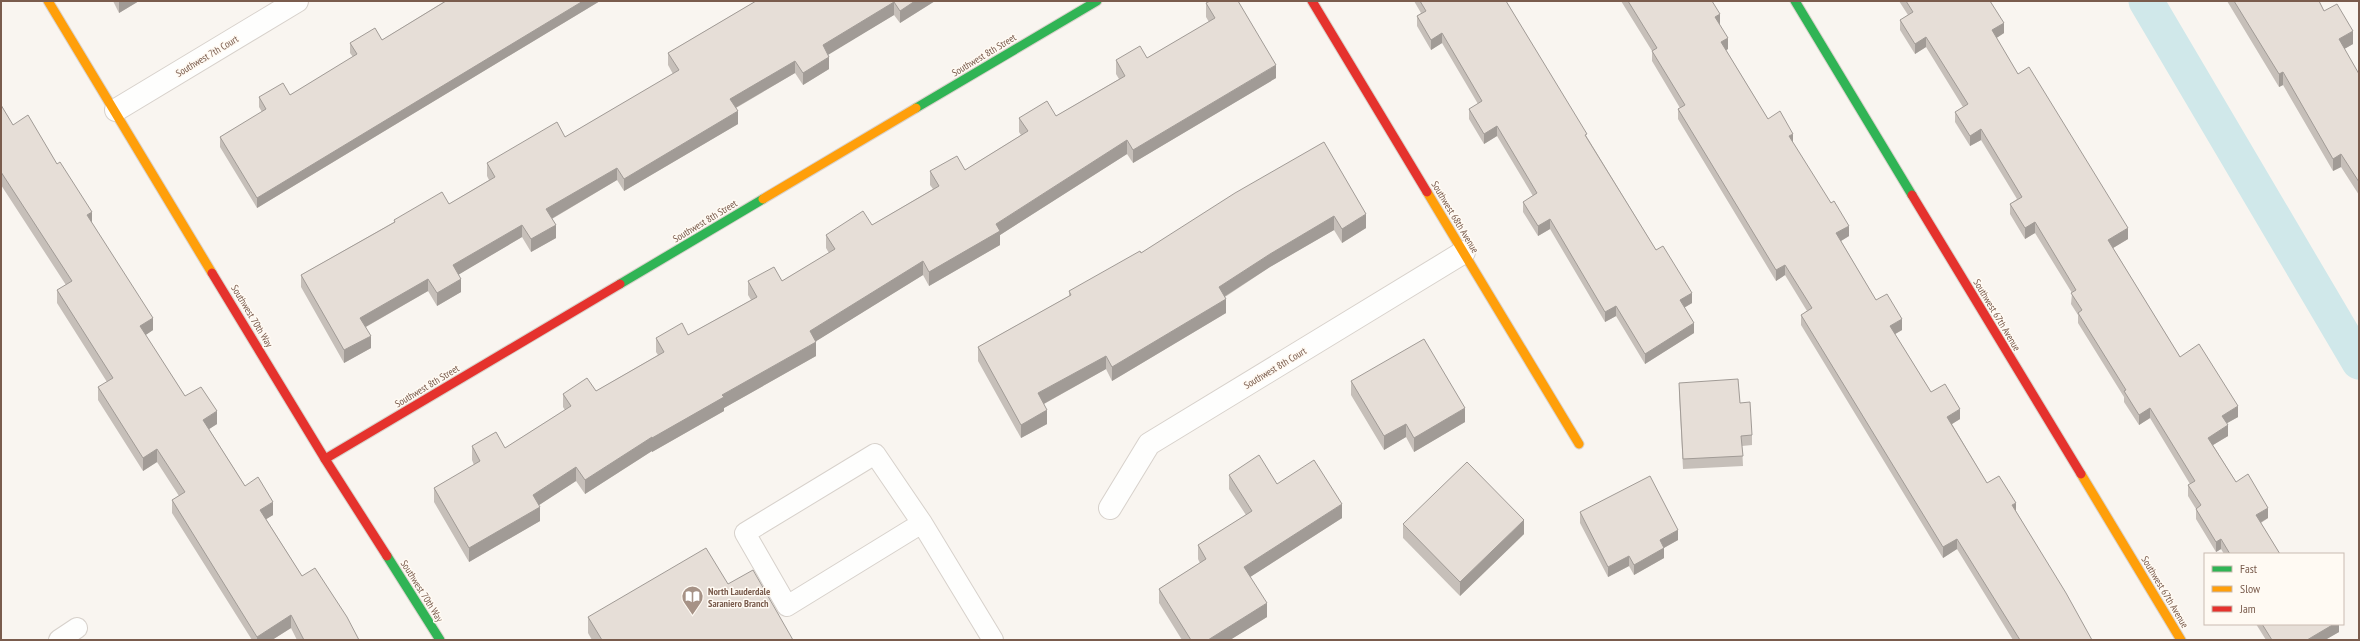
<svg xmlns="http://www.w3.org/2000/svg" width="2360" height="641" font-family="'PT Sans Narrow',sans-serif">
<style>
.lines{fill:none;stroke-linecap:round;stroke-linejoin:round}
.canal{stroke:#d0e8ea;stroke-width:35}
.lane-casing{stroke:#d7d1cb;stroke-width:22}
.street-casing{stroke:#d7d1cb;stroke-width:24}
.fast-casing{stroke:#d9d2cb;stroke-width:11}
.slow-casing{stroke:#d9d2cb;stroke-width:11}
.jam-casing{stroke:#d9d2cb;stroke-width:11}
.lane{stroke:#fefefd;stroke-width:20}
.street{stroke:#fefefd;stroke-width:22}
.fast{stroke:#30b455;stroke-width:9}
.slow{stroke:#ff9f0a;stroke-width:9}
.jam{stroke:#e5322d;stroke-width:9}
.wall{fill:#c6bfb9}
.shaded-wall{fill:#a19b96}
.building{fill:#e6ded7;stroke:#a19b96}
.labels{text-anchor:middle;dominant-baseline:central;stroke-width:3;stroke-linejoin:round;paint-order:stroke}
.street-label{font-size:10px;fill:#7a5c4d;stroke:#fffaf3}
.poi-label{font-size:10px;font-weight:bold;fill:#7a5c4d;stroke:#fffaf3;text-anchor:start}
</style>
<rect width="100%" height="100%" fill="#f9f5f0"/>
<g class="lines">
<path class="canal" d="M2146 1 2359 362"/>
<defs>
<g id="lane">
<path d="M922 523 787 606 745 533 875 454 922 523 993 640"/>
<path d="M59 640 77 628"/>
</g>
<g id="street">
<path d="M116 110 297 1"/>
<path d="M1110 508 1149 444 1464 252"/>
</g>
<g id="fast">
<path d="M1795 1 1912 195"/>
<path d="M916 108 1097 1"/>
<path d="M620 284 763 199"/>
<path d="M387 556 440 640"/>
</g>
<g id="slow">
<path d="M48 1 212 273"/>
<path d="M1427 192 1579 444"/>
<path d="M763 199 916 108"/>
<path d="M2081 474 2181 640"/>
</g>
<g id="jam">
<path d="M1312 1 1427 192"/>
<path d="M1912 195 2081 474"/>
<path d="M212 273 325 459 387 556"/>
<path d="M325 459 620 284"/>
</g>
</defs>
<use href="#lane" class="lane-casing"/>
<use href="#street" class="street-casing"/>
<use href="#fast" class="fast-casing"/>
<use href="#slow" class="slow-casing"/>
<use href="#jam" class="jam-casing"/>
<use href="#lane" class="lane"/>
<use href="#street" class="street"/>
<use href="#fast" class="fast"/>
<use href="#slow" class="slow"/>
<use href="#jam" class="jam"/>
</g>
<g class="wall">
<path d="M113 1H139L119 13Z"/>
<path d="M445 1H600L257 208 220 147V137L262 112 259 107V97L290 95 353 57 350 53V43L382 40Z"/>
<path d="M756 1H935L900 23 894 15 828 54 829 69 803 85 795 73 736 108 738 124 624 191 617 180 552 219 556 238 531 252 522 237 459 274 461 292 437 306 428 291 366 327 371 348 344 363 301 287V275L394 222V220L449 204 489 180 487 176V163L565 137 673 74 668 65V53Z"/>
<path d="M1414 1H1506L1587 137 1656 250 1692 303 1684 308 1694 333 1645 364 1616 316 1605 322 1550 229 1538 236 1523 212V202L1533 196 1497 136 1484 144 1469 119V109L1478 104 1442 43 1431 50 1417 26V16L1421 13Z"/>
<path d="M1621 1H1712L1728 49 1726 50 1768 119 1793 143 1849 236 1841 241 1876 300 1902 330 1895 334 1931 392 1960 419 1952 424 1987 483 2016 511 2092 640H2013L1957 549 1943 558 1801 325V315L1807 311 1785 275 1776 281 1678 119V109L1680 108 1652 61V51Z"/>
<path d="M1899 1H1990L2004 33 1996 38 2018 74 2128 239 2113 248 2180 357 2238 417 2227 423 2228 436 2213 445 2236 482 2268 518 2261 523 2280 554H2224L2221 549 2216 552 2196 519V509L2188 496V485L2190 484 2150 418 2139 425 2124 402V397L2078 323V315L2071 304 2072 293 2035 233 2025 239 2010 214V204L2017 199 1981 140 1970 146 1955 122V112L1963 107 1926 47 1915 54 1900 30V20L1908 15Z"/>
<path d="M2227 1H2319L2324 11 2353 44 2344 49 2359 74V195L2341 167 2333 171 2283 85 2279 87Z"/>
<path d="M1206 3 1276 78 1133 163 1127 154 1000 235V245L929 286 923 275 816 341V356L724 408V411L652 452V451L585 494 576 481 539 505 540 521 469 562 434 502V488L474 465 472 460V446L505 448 565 410 563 407V394L596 391 658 355 656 352V338L688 335 751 300 748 295V281H782L829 253 826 248V235L872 225 933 189 930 185V171L965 170 1021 135 1019 132V118L1056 116 1119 79 1116 74V60L1147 58 1209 22 1206 17Z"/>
<path d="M1 105 13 125 92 223 153 330 145 335 185 396 217 424 209 429 245 486 273 515 266 519 302 576 359 640H297L291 628 272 640H252L172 513V500L179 496 157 462 143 471 98 400V387L107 382 57 303V290L66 285 1 185Z"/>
<path d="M1324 142 1366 228 1342 243 1334 230 1270 267 1225 297 1226 313 1112 381 1106 369 1044 404 1047 424 1021 438 978 361V347L1069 296V291L1141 253Z"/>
<path d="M1351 381 1465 422 1414 452 1406 437 1384 450 1351 395Z"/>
<path d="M1679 383 1740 403 1752 435V445L1742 446 1743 466 1683 469 1679 393Z"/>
<path d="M1229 475 1277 484 1342 518 1250 577 1267 617 1230 640H1182L1159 603V589L1200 563 1198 559V545L1246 515 1229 489Z"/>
<path d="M1580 512 1678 540 1664 548V558L1634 575 1629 566 1608 577 1580 523Z"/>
<path d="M1403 524 1524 534 1460 596 1403 538Z"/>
<path d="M728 584 793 640H592L588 633V617Z"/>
<path d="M2256 624H2339V632L2325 640H2266Z"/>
</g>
<g class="shaded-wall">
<path d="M119 1H139L119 13Z"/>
<path d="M583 1H600L257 208V198Z"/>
<path d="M915 1H935L900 23V11Z"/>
<path d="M894 2V15L823 58V45Z"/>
<path d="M1720 14V24L1715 28V17Z"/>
<path d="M2004 23V33L1992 41V30Z"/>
<path d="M2353 31V44L2339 52V39Z"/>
<path d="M1442 33V43L1431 50V40Z"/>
<path d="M1926 37V47L1915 54V44Z"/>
<path d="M1728 38V49L1721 53V42Z"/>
<path d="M829 57V69L803 85V73Z"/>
<path d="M795 61V73L730 111V99Z"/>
<path d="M1276 65V78L1133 163V150Z"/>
<path d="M2283 72V85L2279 87V74Z"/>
<path d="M738 111V124L624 191V179Z"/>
<path d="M1497 126V136L1484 144V134Z"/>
<path d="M1981 129V140L1970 146V136Z"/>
<path d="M1793 134V144L1789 136Z"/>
<path d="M1127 140V154L1000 235V245L929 286V272L996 224Z"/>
<path d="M2341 154V167L2333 171V159Z"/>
<path d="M617 168V180L546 222V209Z"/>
<path d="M92 212V224L87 215Z"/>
<path d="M1366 214V228L1342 243V229Z"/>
<path d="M1334 216V230L1270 267 1219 300V287L1270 254Z"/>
<path d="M1550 219V229L1538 236V226Z"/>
<path d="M2035 222V233L2025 239V228Z"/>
<path d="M522 225V237L453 278V265Z"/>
<path d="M556 225V238L531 252V239Z"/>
<path d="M1849 226V236L1836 244V233Z"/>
<path d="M2128 228V239L2108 251V240Z"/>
<path d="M923 261V275L810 345V331Z"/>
<path d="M1785 265V275L1776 281V270Z"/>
<path d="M428 279V291L360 330V318Z"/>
<path d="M461 279V292L437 306V293Z"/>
<path d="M1692 293V303L1680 310V300Z"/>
<path d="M1226 299V313L1112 381V367Z"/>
<path d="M1616 306V316L1605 322V312Z"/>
<path d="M153 318V330L140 339V326Z"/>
<path d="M1902 319V330L1890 337V326Z"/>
<path d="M1694 323V333L1645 364V354Z"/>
<path d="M371 336V348L344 363V350Z"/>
<path d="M816 342V356L724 408V411L652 452V438L722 395Z"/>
<path d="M1106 356V369L1038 407V393Z"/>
<path d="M2238 406V417L2222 426V416Z"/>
<path d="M1465 408V422L1414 452V438Z"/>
<path d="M2150 408V418L2139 425V415Z"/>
<path d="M1960 409V419L1947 427V417Z"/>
<path d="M1047 410V424L1021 438V425Z"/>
<path d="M217 411V424L203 433V420Z"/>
<path d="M1406 424V437L1384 450V436Z"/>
<path d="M2228 425V436L2208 448V438Z"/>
<path d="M652 437V451L585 494V480Z"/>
<path d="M157 449V462L143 471V458Z"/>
<path d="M576 467V481L533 509V495Z"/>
<path d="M273 502V515L260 523V510Z"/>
<path d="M2016 503V513L2012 505Z"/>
<path d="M1342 504V518L1244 581V567Z"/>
<path d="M540 507V521L469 562V548Z"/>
<path d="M2268 508V518L2256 525V515Z"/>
<path d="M1524 520V534L1460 596V582Z"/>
<path d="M1678 530V540L1660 550V540Z"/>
<path d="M1957 539V549L1943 558V547Z"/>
<path d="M2221 539V549L2216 552V542Z"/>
<path d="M1664 548V558L1634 575V565Z"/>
<path d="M1629 556V566L1608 577V567Z"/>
<path d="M1267 603V617L1230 640H1208Z"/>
<path d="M291 615V628L272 640H257V637Z"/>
<path d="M2334 624H2339V632L2325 640H2307Z"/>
</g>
<g class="building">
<path d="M446 1H583L257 198 220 137 266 109 259 97 283 83 290 95 357 54 350 43 375 28 382 40Z"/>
<path d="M756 1H915L900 11 894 2 823 45 829 57 803 73 795 61 730 99 738 111 624 179 617 168 546 209 556 225 531 239 522 225 453 265 461 279 437 293 428 279 360 318 371 336 344 350 301 275 395 222 394 220 442 192 449 204 495 177 487 163 557 122 565 137 679 70 668 53Z"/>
<path d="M1210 1H1238L1276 65 1133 150 1127 140 996 224 1000 231 929 272 923 261 810 331 816 342 722 395 724 397 652 438V437L585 480 576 467 533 495 540 507 469 548 434 488 480 461 472 446 496 432 505 448 571 406 563 394 587 378 596 391 664 352 656 338 682 323 688 335 757 297 748 281 774 267 782 281 835 249 826 235 863 211 872 225 939 186 930 171 957 156 965 170 1028 131 1019 118 1047 101 1056 116 1125 76 1116 60 1140 46 1147 58 1215 18 1206 3Z"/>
<path d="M1420 1H1506L1587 134 1585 135 1656 250 1663 246 1692 293 1680 300 1694 323 1645 354 1616 306 1605 312 1550 219 1538 226 1523 202 1537 193 1497 126 1484 134 1469 109 1482 101 1442 33 1431 40 1417 16 1426 11Z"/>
<path d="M1628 1H1712L1720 14 1715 17 1728 38 1721 42 1768 119 1780 111 1793 134 1789 136 1831 203 1834 201 1849 226 1836 233 1876 300 1887 294 1902 319 1890 326 1931 392 1945 384 1960 409 1947 417 1987 483 1999 476 2016 503 2012 505 2066 593 2092 640H2020L1957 539 1943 547 1801 315 1812 308 1785 265 1776 270 1678 109 1685 105 1652 51 1657 48Z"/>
<path d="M1906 1H1990L2004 23 1992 30 2018 74 2029 67 2128 228 2108 240 2180 357 2199 344 2238 406 2222 416 2228 425 2208 438 2236 482 2248 474 2268 508 2256 515 2280 554H2230L2221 539 2216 542 2196 509 2201 505 2188 485 2195 481 2150 408 2139 415 2124 391 2126 390 2078 313 2082 310 2071 293 2076 290 2035 222 2025 228 2010 204 2022 197 1981 129 1970 136 1955 112 1968 104 1926 37 1915 44 1900 20 1913 12Z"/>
<path d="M2234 1H2319L2324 11 2337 4 2353 31 2339 39 2359 74V182L2341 154 2333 159 2283 72 2279 74Z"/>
<path d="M1 105 13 125 28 115 57 164 60 162 92 212 87 215 153 318 140 326 185 396 201 387 217 411 203 420 245 486 258 477 273 502 260 510 302 576 315 568 347 617 359 640H304L291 615 257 637 172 500 185 492 157 449 143 458 98 387 113 378 57 290 72 281 1 172Z"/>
<path d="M1324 142 1366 214 1342 229 1334 216 1270 254 1219 287 1226 299 1112 367 1106 356 1038 393 1047 410 1021 425 978 347 1071 295 1069 291 1140 251 1141 253 1235 193Z"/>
<path d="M1424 339 1465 408 1414 438 1406 424 1384 436 1351 381Z"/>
<path d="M1738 379 1740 403 1750 402 1752 435 1741 436 1743 456 1683 459 1679 383Z"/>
<path d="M1259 455 1277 484 1314 460 1342 504 1244 567 1267 603 1208 640H1191L1159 589 1206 559 1198 545 1252 511 1229 475Z"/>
<path d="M1467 462 1524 520 1460 582 1403 524Z"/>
<path d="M1650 476 1678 530 1660 540 1664 548 1634 565 1629 556 1608 567 1580 512Z"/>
<path d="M706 548 728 584 753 570 793 640H602L588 617Z"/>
<path d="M2262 624H2334L2307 640H2272Z"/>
</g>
<defs>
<symbol id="library-pin" viewBox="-11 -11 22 30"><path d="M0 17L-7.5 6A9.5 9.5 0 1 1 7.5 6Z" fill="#a69286" stroke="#fffaf3"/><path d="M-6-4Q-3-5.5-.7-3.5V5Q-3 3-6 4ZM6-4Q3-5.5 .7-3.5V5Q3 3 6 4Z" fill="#fff"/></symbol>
</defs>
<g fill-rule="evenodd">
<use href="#library-pin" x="680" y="584" width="25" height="34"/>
</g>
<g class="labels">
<g class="street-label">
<text transform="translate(984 55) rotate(-31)">Southwest 8th Street</text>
<text transform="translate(207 56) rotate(-31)">Southwest 7th Court</text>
<text transform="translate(1455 217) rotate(59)">Southwest 68th Avenue</text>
<text transform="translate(705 221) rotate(-31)">Southwest 8th Street</text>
<text transform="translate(1997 315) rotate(59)">Southwest 67th Avenue</text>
<text transform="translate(252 316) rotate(59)">Southwest 70th Way</text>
<text transform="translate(1275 368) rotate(-31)">Southwest 8th Court</text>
<text transform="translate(427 386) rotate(-31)">Southwest 8th Street</text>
<text transform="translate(422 591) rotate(58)">Southwest 70th Way</text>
<text transform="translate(2165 592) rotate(59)">Southwest 67th Avenue</text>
</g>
<g class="poi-label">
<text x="708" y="591">North Lauderdale<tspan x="708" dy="12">Saraniero Branch</tspan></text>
</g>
</g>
<rect width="2360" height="641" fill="none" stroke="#7a5c4d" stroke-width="4"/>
<rect x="2204" y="553" width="140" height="72" fill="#fffaf3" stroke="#cabbb1"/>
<rect x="2212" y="566" width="20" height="6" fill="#30b455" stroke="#cabbb1"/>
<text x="2240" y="573" font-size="12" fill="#7a5c4d">Fast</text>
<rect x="2212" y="586" width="20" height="6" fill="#ff9f0a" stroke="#cabbb1"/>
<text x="2240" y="593" font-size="12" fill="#7a5c4d">Slow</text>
<rect x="2212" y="606" width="20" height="6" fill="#e5322d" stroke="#cabbb1"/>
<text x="2240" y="613" font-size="12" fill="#7a5c4d">Jam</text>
</svg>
